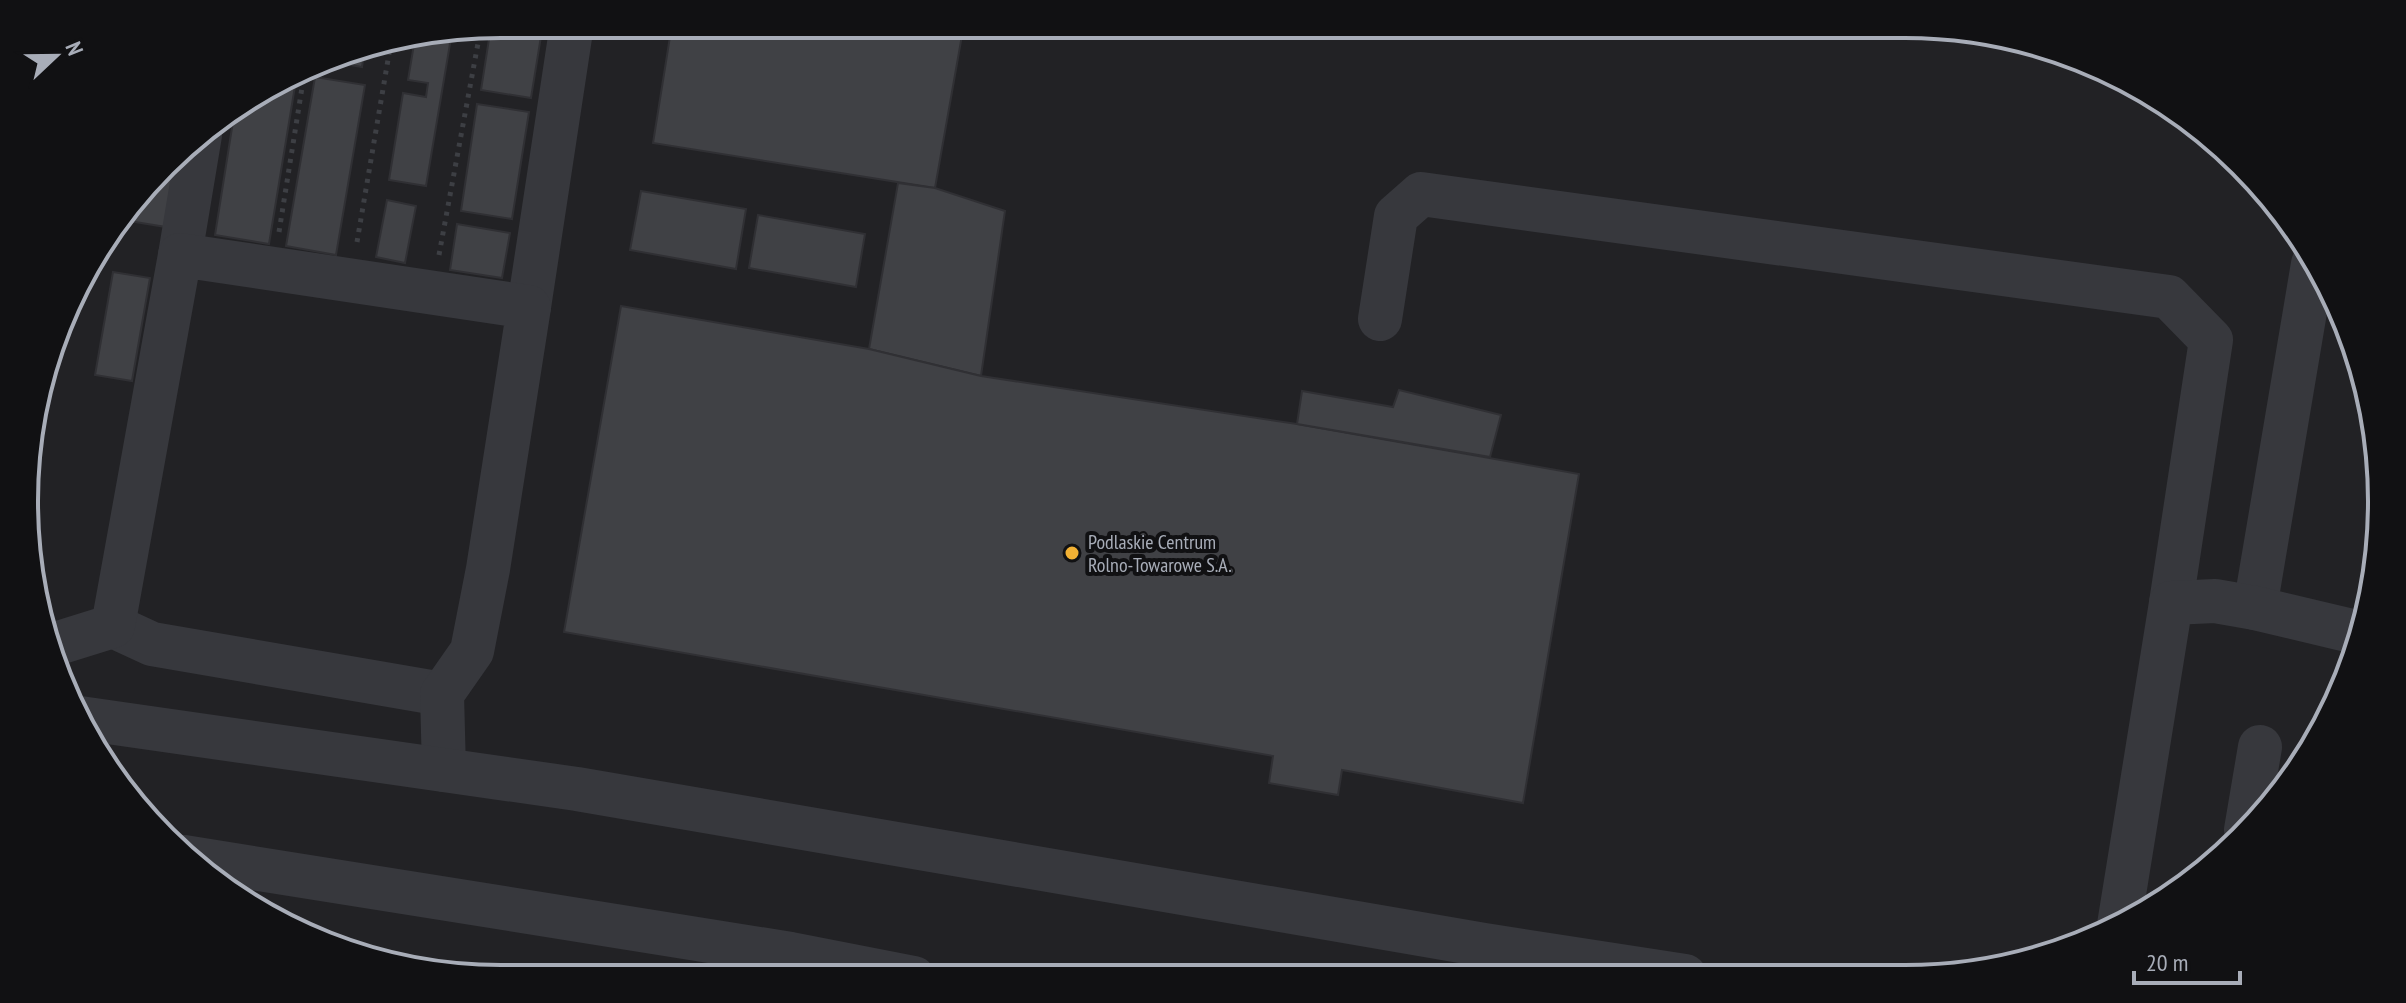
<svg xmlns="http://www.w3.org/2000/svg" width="2406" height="1003" font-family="'PT Sans Narrow',sans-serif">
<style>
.built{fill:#222225}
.building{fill:#404145;stroke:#303034;stroke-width:2}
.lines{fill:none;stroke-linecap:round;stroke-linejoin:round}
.path{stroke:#3d3f44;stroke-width:5;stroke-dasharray:4 6;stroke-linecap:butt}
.minor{stroke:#37383d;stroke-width:44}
.poi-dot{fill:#f2b134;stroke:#111113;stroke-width:3}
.labels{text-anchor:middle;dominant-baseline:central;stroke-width:8;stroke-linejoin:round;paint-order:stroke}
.poi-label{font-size:20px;fill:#a8adb8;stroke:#111113;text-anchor:start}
.rim{fill:none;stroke:#a8adb8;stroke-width:4}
</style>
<rect width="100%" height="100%" fill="#161618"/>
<path class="built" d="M502 24H1905L2058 49 2220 143 2333 291 2381 471 2357 655 2284 792 2196 880 2088 942 1967 975 502 979 348 954 187 861 88 740 33 594V427L39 393 88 263 187 142 348 49Z"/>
<g class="building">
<path d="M502 24H543L531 98 481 90 491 26Z"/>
<path d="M672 24H964L935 188 653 143Z"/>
<path d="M452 32 426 186 389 180 403 93 426 97 428 83 408 80 415 38Z"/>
<path d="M365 47 362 67 328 61 348 49Z"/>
<path d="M315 77 365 85 336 255 286 246Z"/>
<path d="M296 80 269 244 215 235 234 115Z"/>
<path d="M477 104 529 112 512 219 461 211Z"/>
<path d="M180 151 166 227 123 220Z"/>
<path d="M898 183 935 188 1005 211 981 376 869 349Z"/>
<path d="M641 191 746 209 736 269 630 250Z"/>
<path d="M387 200 416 206 405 263 376 257Z"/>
<path d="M758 215 865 234 856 287 749 268Z"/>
<path d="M457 224 510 233 502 278 450 270Z"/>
<path d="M113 272 150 278 132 381 95 375Z"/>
<path d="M621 306 869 349 981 376 1297 424 1579 474 1523 803 1342 770 1338 795 1269 783 1273 756 564 632Z"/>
<path d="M1399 390 1501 415 1490 457 1297 424 1302 391 1393 407Z"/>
</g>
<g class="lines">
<g class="path">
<path d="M279 232 304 75"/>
<path d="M357 242 391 42"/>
<path d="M439 255 481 27"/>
</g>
<g class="minor">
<path d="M180 255 200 135"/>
<path d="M529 307 572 24"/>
<path d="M1380 319 1396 216 1421 194 2169 297 2211 340 2171 603"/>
<path d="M2255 608 2313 264"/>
<path d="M113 626 152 644 442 694"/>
<path d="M52 645 113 626 180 255 529 307 488 569 472 651 442 694 444 770"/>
<path d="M80 718 577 789 1484 945 1685 976"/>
<path d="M2246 830 2260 747"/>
<path d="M184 857 791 954 914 978"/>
<path d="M2119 925 2171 603 2215 601 2255 608 2360 633"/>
</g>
</g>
<circle class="poi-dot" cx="1072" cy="553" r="8"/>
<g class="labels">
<g class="poi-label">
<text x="1088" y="542">Podlaskie Centrum<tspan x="1088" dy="23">Rolno-Towarowe S.A.</tspan></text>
</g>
</g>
<path d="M0 0H2406V1003H0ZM501 38H1905A463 463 0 0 1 2368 501V502A463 463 0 0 1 1905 965H501A463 463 0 0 1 38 502V501A463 463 0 0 1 501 38Z" fill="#111113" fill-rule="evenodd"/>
<path class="rim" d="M501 38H1905A463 463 0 0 1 2368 501V502A463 463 0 0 1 1905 965H501A463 463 0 0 1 38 502V501A463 463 0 0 1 501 38Z"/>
<g transform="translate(56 56) rotate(68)" stroke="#111113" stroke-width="6" paint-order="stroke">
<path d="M0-6L14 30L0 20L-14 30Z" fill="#a8adb8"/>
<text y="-12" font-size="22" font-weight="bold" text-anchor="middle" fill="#a8adb8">N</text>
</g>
<path d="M2134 971v12h106v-12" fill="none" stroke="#a8adb8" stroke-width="4"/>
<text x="2146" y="971" font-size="24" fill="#a8adb8" stroke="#111113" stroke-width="6" paint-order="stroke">20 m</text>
</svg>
